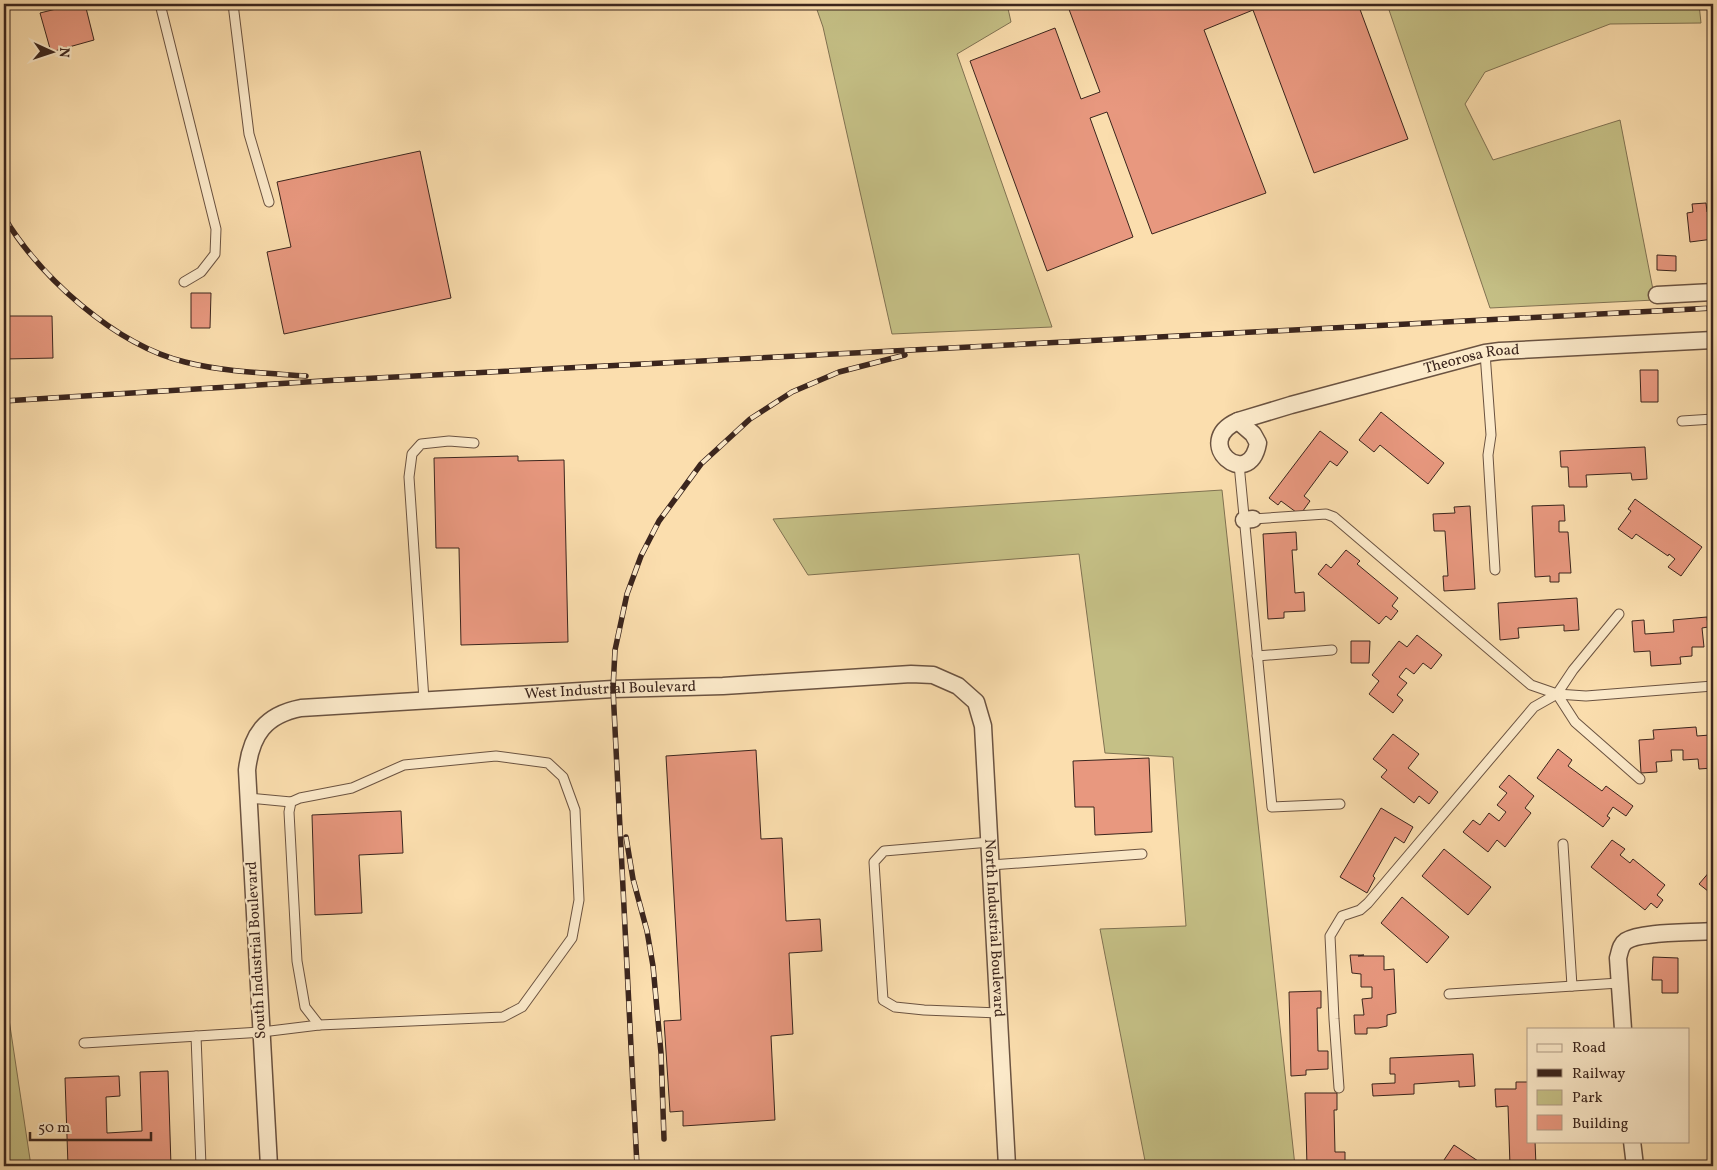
<svg xmlns="http://www.w3.org/2000/svg" width="1717" height="1170" font-family="Vollkorn,serif">
<style>
.green{fill:#c5c086;stroke:#807252}
.building{fill:#e8987f;stroke:#3b251d}
.lines{fill:none;stroke-linecap:round;stroke-linejoin:round}
.service-casing{stroke:#6b5341;stroke-width:11}
.minor-casing{stroke:#6b5341;stroke-width:19}
.service{stroke:#fceaca;stroke-width:9}
.minor{stroke:#fceaca;stroke-width:16}
.rail-casing{stroke:#3b251d;stroke-width:5.5}
.rail{stroke:#fceaca;stroke-width:4;stroke-dasharray:11;stroke-linecap:butt}
.labels{text-anchor:middle;dominant-baseline:central;stroke-width:4.5;stroke-linejoin:round;paint-order:stroke}
.street-label{font-size:15px;fill:#3b251d;stroke:#fceaca}
</style>
<rect width="100%" height="100%" fill="#fbdeae"/>
<filter id="stains"><feTurbulence type="fractalNoise" baseFrequency=".004" numOctaves="4"/><feColorMatrix values="0 0 0 0 .2 0 0 0 0 .09 0 0 0 0 .02 0 0 0 .5 -.17"/></filter>
<radialGradient id="worn" r=".72"><stop offset=".6" stop-color="#630" stop-opacity="0"/><stop offset="1" stop-color="#630" stop-opacity=".3"/></radialGradient>
<g class="green">
<path d="M815 4H1007L1011 22 957 54 1052 327 892 334 823 27Z"/>
<path d="M1387 4H1699L1701 23 1610 24 1485 72 1465 104 1493 160 1620 120 1655 300 1490 308Z"/>
<path d="M1222 490 1295 1166H1146L1100 929 1186 926 1173 757 1105 753 1079 554 808 575 773 519Z"/>
<path d="M4 986 31 1166H4Z"/>
</g>
<g class="building">
<path d="M76 4H85L94 40 51 52 40 13Z"/>
<path d="M1067 4H1358L1408 139 1314 173 1253 10 1204 30 1266 193 1152 234 1107 112 1090 118 1133 237 1047 271 970 61 1055 28 1081 99 1100 92Z"/>
<path d="M420 151 451 298 284 334 267 252 291 247 277 182Z"/>
<path d="M1706 203 1707 212 1712 211 1713 239 1690 242 1687 213 1693 212 1692 204Z"/>
<path d="M1657 255 1676 256V271L1657 270Z"/>
<path d="M191 293H211L210 328H191Z"/>
<path d="M4 316H52L53 358 4 359Z"/>
<path d="M1640 370H1658V402H1641Z"/>
<path d="M1381 412 1444 463 1428 484 1380 445 1374 452 1359 440Z"/>
<path d="M1320 431 1348 452 1337 466 1330 461 1304 496 1310 501 1300 515 1281 501 1278 505 1269 498Z"/>
<path d="M1645 447 1647 479 1632 480 1631 473 1586 475 1587 487H1569L1568 467H1561L1560 451Z"/>
<path d="M518 456V461L564 460 568 642 461 645 459 548H436L434 458Z"/>
<path d="M1635 499 1702 547 1681 576 1668 567 1675 559 1669 554 1668 556 1636 534 1632 539 1618 529 1631 511 1628 509Z"/>
<path d="M1564 505 1565 521H1559V532H1568L1571 573H1559V582H1550V576L1535 577 1532 506Z"/>
<path d="M1470 506 1475 589 1444 591 1443 576H1448L1445 531H1434L1433 514 1455 513 1454 507Z"/>
<path d="M1296 532 1297 550H1292L1295 593 1304 592 1305 611 1284 612V618L1268 619 1263 534Z"/>
<path d="M1346 550 1360 561 1357 564 1398 598 1392 606 1398 611 1391 620 1386 616 1379 624 1318 574 1326 564 1331 568Z"/>
<path d="M1577 598 1579 630 1564 631V625L1518 628 1519 638 1500 640 1498 603Z"/>
<path d="M1707 617 1708 627 1702 628 1704 647H1692V656L1680 657 1681 664 1651 666 1650 651 1634 652 1632 621 1644 620 1645 634 1674 632 1673 620Z"/>
<path d="M1417 635 1442 655 1431 669 1423 663 1414 674 1406 668 1399 677 1407 683 1397 695 1403 700 1393 713 1369 694 1379 681 1372 675 1399 641 1407 647Z"/>
<path d="M1351 641H1370L1369 663H1351Z"/>
<path d="M1696 727 1697 736 1710 735 1711 756H1713V768L1699 769 1698 759 1683 760V750H1671L1672 761 1656 762 1657 772 1641 773 1639 740 1654 739 1653 730Z"/>
<path d="M1393 734 1419 754 1408 768 1438 792 1429 804 1419 796 1414 803 1381 777 1387 770 1373 759Z"/>
<path d="M1558 749 1572 760 1568 766 1602 791 1606 786 1633 806 1626 816 1613 807 1607 816 1610 818 1603 827 1537 778Z"/>
<path d="M756 750 761 839 782 838 786 921 820 919 822 951 789 953 793 1034 771 1036 775 1120 683 1126V1111L670 1112 664 1021 681 1020 666 756Z"/>
<path d="M1149 758 1152 832 1095 835 1094 807H1075L1073 761Z"/>
<path d="M1509 775 1534 796 1525 808 1531 813 1505 847 1497 840 1488 852 1463 832 1473 820 1480 825 1489 813 1499 821 1506 812 1497 805 1507 793 1499 787Z"/>
<path d="M1381 808 1413 827 1404 843 1395 837 1373 876 1375 878 1367 893 1340 877Z"/>
<path d="M401 811 403 853 359 855 362 913 315 915 312 815Z"/>
<path d="M1612 840 1625 849 1620 855 1630 863 1633 859 1665 885 1657 895 1663 900 1657 908 1651 903 1645 910 1591 867Z"/>
<path d="M1444 849 1491 887 1468 915 1422 876Z"/>
<path d="M1711 870 1713 871V895L1699 884Z"/>
<path d="M1402 897 1449 937 1427 963 1381 923Z"/>
<path d="M1350 955H1364L1358 956H1384V970L1394 969 1396 1013 1387 1015V1026L1378 1028H1367V1034H1355L1354 1015H1364L1362 999 1372 998V987H1361V974L1352 973Z"/>
<path d="M1653 957 1678 958V993H1662V980H1652Z"/>
<path d="M1321 991V1008H1317L1318 1051H1328V1069L1306 1070V1075L1291 1076 1289 992Z"/>
<path d="M1473 1054 1475 1086 1459 1087V1081L1414 1084V1094L1373 1096 1372 1084 1395 1083V1074H1390V1058Z"/>
<path d="M168 1071 171 1166H68L65 1078 119 1076 120 1096 106 1097 107 1133 142 1131 140 1072Z"/>
<path d="M1516 1082H1528V1141H1535L1536 1166H1510L1508 1106 1496 1107 1495 1089H1516Z"/>
<path d="M1305 1093H1337V1110H1334L1335 1152H1345V1166H1307Z"/>
<path d="M1454 1145 1481 1163 1479 1166H1446L1449 1163 1444 1160Z"/>
</g>
<g class="lines">
<defs>
<g id="service">
<path d="M160 4 216 229 215 254 201 272 184 282"/>
<path d="M233 4 249 134 269 202"/>
<path d="M1485 353 1491 435 1488 455 1495 570"/>
<path d="M1682 421 1713 419"/>
<path d="M1239 464 1272 807 1340 804"/>
<path d="M1253 519 1326 514 1334 517 1531 685 1557 694 1586 696 1713 686"/>
<path d="M1257 656 1332 650"/>
<path d="M1557 694 1575 722 1640 779"/>
<path d="M424 700 409 477 412 454 421 444 449 441 474 443"/>
<path d="M496 756 548 763 563 777 575 810 579 900 572 938 522 1007 503 1017 319 1025 305 1007 297 961 289 812 291 802 300 798 352 788 404 765Z"/>
<path d="M249 798 291 802"/>
<path d="M990 842 884 851 874 862 883 1000 895 1007 924 1010 999 1013"/>
<path d="M1563 844 1572 986"/>
<path d="M991 865 1142 854"/>
<path d="M1449 994 1619 983"/>
<path d="M196 1036 201 1166"/>
<path d="M84 1043 262 1032 319 1025"/>
<path d="M1339 1088 1334 1019 1330 936 1342 916 1360 910 1368 903 1534 707 1557 694 1573 670 1619 614"/>
</g>
<g id="minor">
<path d="M1657 295 1713 292"/>
<path id="s1" d="M1238 421 1291 405 1485 353 1500 351 1713 340"/>
<path d="M1238 421 1253 434 1258 443C1249 493 1190 442 1238 421Z"/>
<path d="M1244 520 1253 519"/>
<path d="M1623 1029 1618 958C1620 952 1620 945 1626 941 1641 931 1694 933 1713 931"/>
<path d="M1632 1141 1635 1166"/>
<path id="s2" d="M269 1166 247 770C251 735 265 715 301 708L613 689 723 686 911 674 933 675 958 686 976 702 983 726 1007 1166"/>
</g>
</defs>
<use href="#service" class="service-casing"/>
<use href="#minor" class="minor-casing"/>
<use href="#service" class="service"/>
<use href="#minor" class="minor"/>
<defs>
<g id="rail">
<path d="M4 217C40 277 115 345 185 362 224 372 266 373 306 376"/>
<path d="M4 401 338 380 1713 308"/>
<path d="M626 837 633 879 647 931 653 966 661 1053 664 1139"/>
<path d="M637 1166 613 689 615 650 627 594 641 556 659 521 701 464 750 419 792 392 839 372 905 355"/>
</g>
</defs>
<use href="#rail" class="rail-casing"/>
<use href="#rail" class="rail"/>
</g>
<g class="labels">
<g class="street-label">
<text stroke="none"><textPath href="#s1" startOffset="242">Theorosa Road</textPath></text>
<text stroke="none"><textPath href="#s2" startOffset="796">West Industrial Boulevard</textPath></text>
<text stroke="none"><textPath href="#s2" startOffset="1398">North Industrial Boulevard</textPath></text>
<text transform="translate(257 950) rotate(-93)">South Industrial Boulevard</text>
</g>
</g>
<rect width="1717" height="1170" fill="none" stroke="#fbdeae" stroke-width="20"/>
<rect x="5" y="5" width="1707" height="1160" fill="none" stroke="#3b251d" stroke-width="2.5"/>
<rect x="10" y="10" width="1697" height="1150" fill="none" stroke="#3b251d"/>
<rect x="1527" y="1028" width="162" height="115" fill="#fceaca" stroke="#af9b85"/>
<rect x="1537" y="1044" width="25" height="8" fill="#fceaca" stroke="#af9b85"/>
<text x="1572" y="1052" font-size="15" fill="#3b251d">Road</text>
<rect x="1537" y="1069" width="25" height="8" fill="#3b251d" stroke="#af9b85"/>
<text x="1572" y="1078" font-size="15" fill="#3b251d">Railway</text>
<rect x="1537" y="1090" width="25" height="15" fill="#c5c086" stroke="#af9b85"/>
<text x="1572" y="1102" font-size="15" fill="#3b251d">Park</text>
<rect x="1537" y="1115" width="25" height="15" fill="#e8987f" stroke="#af9b85"/>
<text x="1572" y="1128" font-size="15" fill="#3b251d">Building</text>
<g transform="translate(52 52) rotate(93)" stroke="#fceaca" stroke-width="4" paint-order="stroke">
<path d="M0-4L9 19L0 12L-9 19Z" fill="#3b251d"/>
<text y="-8" font-size="14" font-weight="bold" text-anchor="middle" fill="#3b251d">N</text>
</g>
<path d="M30 1132v8h121v-8" fill="none" stroke="#3b251d" stroke-width="2.5"/>
<text x="38" y="1132" font-size="15" fill="#3b251d" stroke="#fceaca" stroke-width="4" paint-order="stroke">50 m</text>
<rect width="100%" height="100%" filter="url(#stains)"/>
<rect width="100%" height="100%" fill="url(#worn)"/>
</svg>
